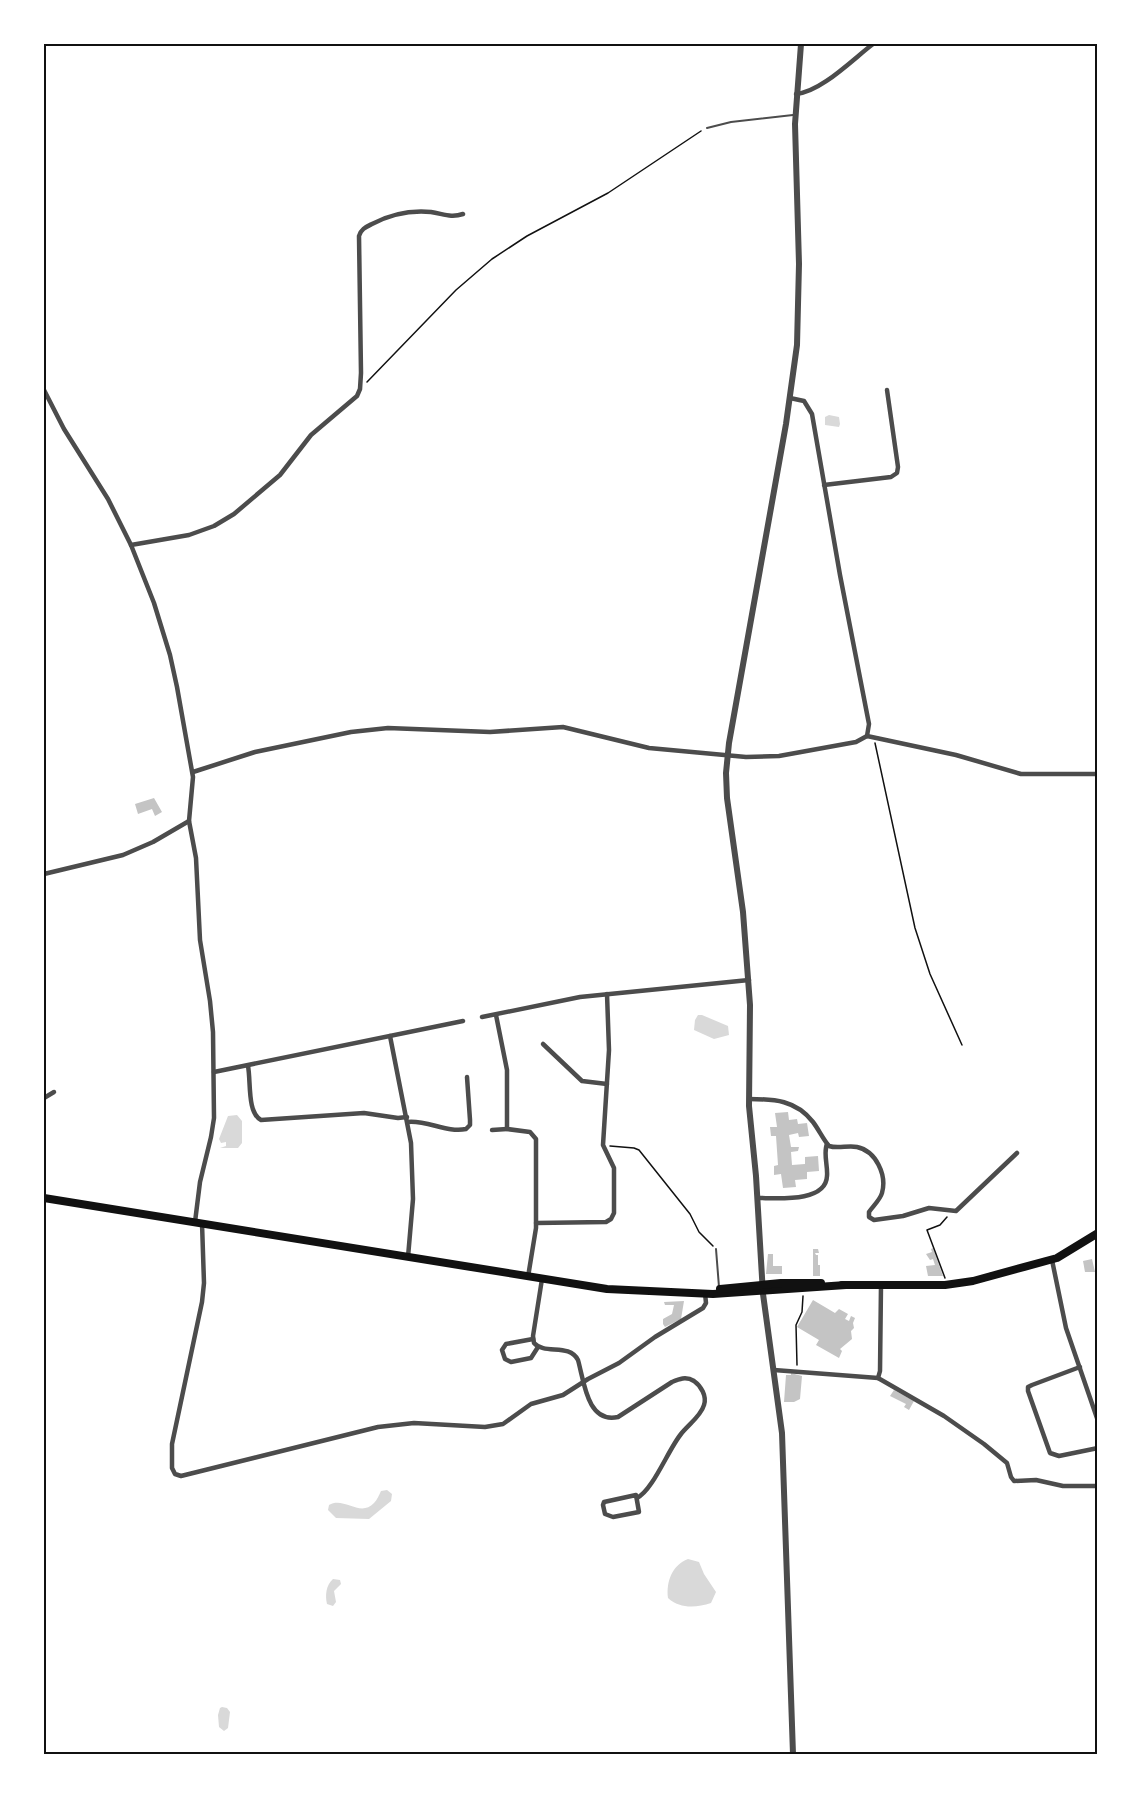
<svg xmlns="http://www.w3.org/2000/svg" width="1141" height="1798" font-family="Inter,sans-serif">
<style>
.water{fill:#d9d9d9}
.building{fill:#c4c4c4}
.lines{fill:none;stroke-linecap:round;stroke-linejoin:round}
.path{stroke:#111;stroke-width:1.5}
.service{stroke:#4c4c4c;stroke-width:2}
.minor{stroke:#4c4c4c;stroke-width:4.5}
.tertiary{stroke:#4c4c4c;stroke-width:6}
.primary{stroke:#111;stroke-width:8}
.neatline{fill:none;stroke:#111;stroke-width:2}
</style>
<rect width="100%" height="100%" fill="#fff"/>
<g class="water">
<path d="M829 415 839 417 840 424 839 427 825 425V417Z"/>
<path d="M698 1015H702L728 1026 729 1035 714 1039 694 1030 695 1020Z"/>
<path d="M237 1115 242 1121V1143L238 1148H220L226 1146V1142L221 1143 219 1139 228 1116Z"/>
<path d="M387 1490 392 1494 391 1501 369 1519 336 1518 328 1510 329 1505C344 1496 360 1518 374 1503 377 1500 379 1495 381 1491Z"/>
<path d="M688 1559 699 1562 704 1574 716 1592 711 1603C696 1608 680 1609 668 1598 666 1582 672 1565 688 1559Z"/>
<path d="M333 1579 340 1580 341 1584 334 1591 336 1602 333 1606 327 1604C325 1595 326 1585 333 1579Z"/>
<path d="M222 1707 227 1708 230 1712 228 1728 224 1731 219 1727 218 1715 220 1708Z"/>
</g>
<g class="building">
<path d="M154 798 162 812 155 816 152 809 138 814 135 804Z"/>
<path d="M788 1112 789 1120 797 1119 798 1124 807 1123 809 1136 799 1137 798 1133 789 1135 791 1147H799L798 1151 791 1152 792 1165 805 1164V1157L818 1156 819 1171 807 1172V1179L795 1180 796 1187 783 1188 781 1174 774 1175V1166L778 1165 776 1136H771L770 1127H777L775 1113Z"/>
<path d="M933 1248 943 1276H928L926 1266 935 1265 933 1259 930 1260 926 1254 932 1252 931 1249Z"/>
<path d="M813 1249H818L819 1253H815L816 1255H818V1265H820V1276H813Z"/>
<path d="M768 1254H773V1266H782V1274H766Z"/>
<path d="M1092 1259 1095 1272H1085L1083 1261Z"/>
<path d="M813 1300 835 1313 839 1309 848 1314 845 1319 849 1321 851 1316 855 1318 853 1323 854 1328 851 1331 852 1339 840 1349 842 1351 839 1358 816 1345 819 1340 797 1327Z"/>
<path d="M684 1301 681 1319 665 1327 663 1324V1319L672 1314 674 1305H665L664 1302Z"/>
<path d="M791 1373 802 1376 800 1399 794 1402H784L786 1375H791Z"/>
<path d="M894 1390 914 1401 909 1410 904 1407 906 1404 890 1396Z"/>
</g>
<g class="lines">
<g class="path">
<path d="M367 382 456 290 492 259 527 236 608 193 701 131"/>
<path d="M875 743 915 928 930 974 962 1045"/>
<path d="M610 1146 634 1148 639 1150 690 1214 699 1232 713 1246"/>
<path d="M945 1278 927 1230 940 1225 947 1217"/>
<path d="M797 1365 796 1325 802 1312 803 1296"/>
</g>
<g class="service">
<path d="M707 128 731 122 793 115"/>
<path d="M716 1249 719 1287"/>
</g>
<g class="minor">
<path d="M796 94C821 92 853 59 873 44"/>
<path d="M44 390 64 429 108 499 131 545 154 603 170 655 177 687 193 777 189 821 196 858 200 940 210 1001 213 1032 214 1118 211 1137 200 1182 195 1222"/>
<path d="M790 398 804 401 812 414 840 575 869 724 867 736"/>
<path d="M824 485 891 477 897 473 898 467 887 390"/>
<path d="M131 545 189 535 214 526 234 514 280 475 311 435 357 396 360 389 361 373 359 236C361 229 366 227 372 224 391 214 410 210 431 212 444 214 451 218 463 214"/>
<path d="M867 736 956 755 1021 774H1098"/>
<path d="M193 772 255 752 351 732 388 728 490 732 563 727 649 748 746 757 779 756 856 742 867 736"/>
<path d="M44 874 123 855 153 842 189 821"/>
<path d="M496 1015 507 1070V1129L530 1132 536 1139V1228L528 1277"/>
<path d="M482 1017 580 997 749 980"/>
<path d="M390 1036 411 1143 413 1199 408 1257"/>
<path d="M543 1044 582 1081 607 1084"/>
<path d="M248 1066C251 1081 247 1113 261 1120L364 1113 398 1118 407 1117"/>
<path d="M214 1072 463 1021"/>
<path d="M44 1098 54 1092"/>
<path d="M749 1099C774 1099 796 1100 813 1122 819 1130 823 1139 829 1146 838 1149 848 1145 857 1147 876 1151 887 1175 882 1193 880 1200 873 1206 869 1212V1217L874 1220 903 1216 929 1208 956 1211 1017 1153"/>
<path d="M408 1122C427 1120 447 1133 466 1129L470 1125V1120L467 1077"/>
<path d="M492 1130 507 1129"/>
<path d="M758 1198C776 1198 826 1203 827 1176 828 1166 823 1153 827 1144"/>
<path d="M202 1223 204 1283 202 1302 172 1444V1468L175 1474 181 1476 378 1427 414 1423 485 1427 503 1424 531 1404 563 1395 588 1379 619 1363 655 1337 703 1308 706 1303 705 1293"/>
<path d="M536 1223 606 1222 611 1219 614 1213V1168L603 1145 609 1050 607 994"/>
<path d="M1052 1260 1066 1328 1098 1421"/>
<path d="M542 1279 533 1336 534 1343C545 1355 569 1343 578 1360 584 1381 587 1424 618 1417L672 1382C679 1379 686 1376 694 1381 701 1386 707 1396 704 1405 701 1416 688 1425 681 1434 668 1450 653 1490 637 1498"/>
<path d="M533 1339 506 1344 502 1350 505 1359 511 1362 531 1358 538 1347"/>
<path d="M1080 1367 1032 1385 1028 1387V1391L1050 1453 1059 1456 1098 1448"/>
<path d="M774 1370 878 1378 944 1416 984 1444 1007 1463 1011 1477 1014 1481 1036 1480 1063 1486H1098"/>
<path d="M878 1378 880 1371 881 1285"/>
<path d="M636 1495 639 1512 613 1517 605 1514 603 1505 604 1502Z"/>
</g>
<path class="tertiary" d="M793 1754 782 1433 763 1294 756 1176 749 1106 750 1005 743 912 727 798 726 773 729 743 786 424 797 345 799 264 795 124 801 44"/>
<g class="primary">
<path d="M44 1198 607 1289 713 1294 846 1285"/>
<path d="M842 1285H945L973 1281 1057 1258 1098 1233"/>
<path d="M720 1289 781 1283H821"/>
</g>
</g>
<rect width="1141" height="1798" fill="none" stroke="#ffffff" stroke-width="90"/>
<rect x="45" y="45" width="1051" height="1708" class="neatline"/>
</svg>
